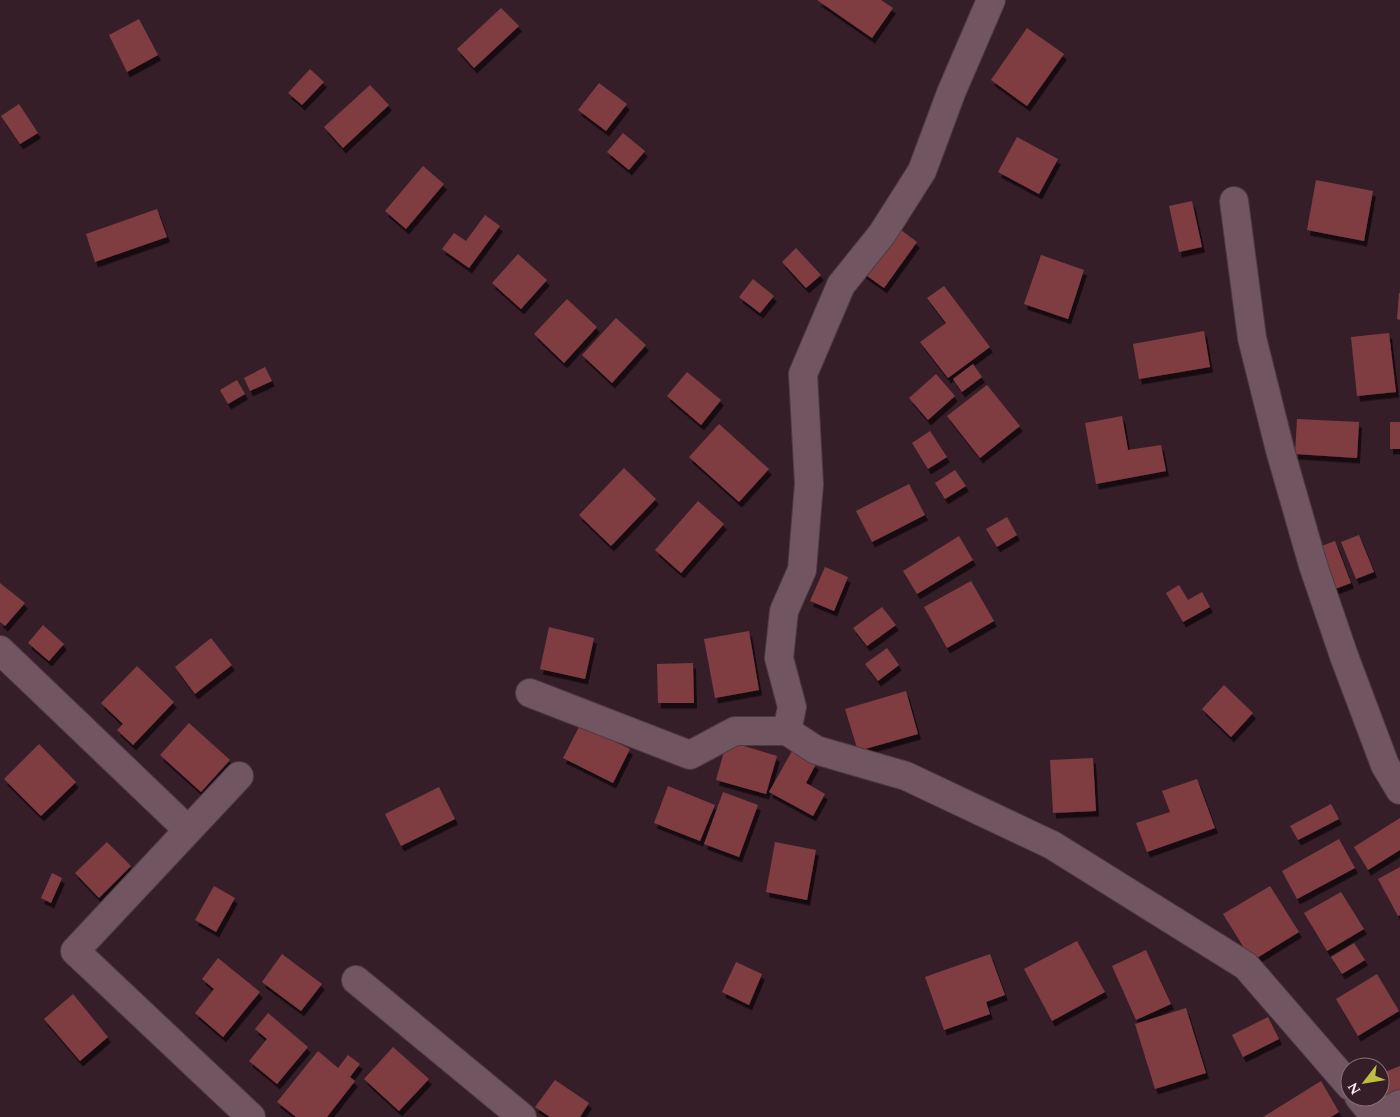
<svg xmlns="http://www.w3.org/2000/svg" width="1400" height="1117" font-family="Spectral,serif">
<style>
.building{fill:#7f3d43;filter:url(#shadow)}
.lines{fill:none;stroke-linecap:round;stroke-linejoin:round}
.minor-casing{stroke:#4e3a43;stroke-width:30}
.minor{stroke:#715561;stroke-width:28}
</style>
<defs>
<filter id="shadow"><feDropShadow dx="3" dy="5.5" stdDeviation="0" flood-color="#0009"/></filter>
</defs>
<rect width="100%" height="100%" fill="#361e29"/>
<g class="building">
<path d="M817 0H881L893 8 872 38Z"/>
<path d="M501 8 519 26 474 68 457 49Z"/>
<path d="M139 19 158 55 127 72 109 35Z"/>
<path d="M1027 28 1064 54 1027 106 991 80Z"/>
<path d="M310 69 324 82 302 105 288 93Z"/>
<path d="M599 83 627 104 606 131 578 110Z"/>
<path d="M370 85 389 105 343 148 324 127Z"/>
<path d="M19 104 38 133 20 144 1 116Z"/>
<path d="M623 133 645 151 629 170 607 152Z"/>
<path d="M1017 137 1058 159 1039 194 998 172Z"/>
<path d="M423 166 444 184 406 229 385 211Z"/>
<path d="M1316 180 1373 191 1364 241 1307 230Z"/>
<path d="M1192 201 1202 247 1179 252 1169 206Z"/>
<path d="M157 209 167 237 95 262 86 234Z"/>
<path d="M485 215 500 226 469 268 442 249 454 233 466 241Z"/>
<path d="M893 224 917 242 884 288 860 271Z"/>
<path d="M796 248 821 275 806 288 782 262Z"/>
<path d="M518 254 547 280 521 309 492 283Z"/>
<path d="M1041 255 1084 270 1068 319 1024 304Z"/>
<path d="M753 279 774 296 760 313 739 297Z"/>
<path d="M944 286 990 347 948 378 920 342 946 323 927 298Z"/>
<path d="M1399 293H1400V320L1397 319Z"/>
<path d="M567 299 597 327 564 363 534 334Z"/>
<path d="M616 318 646 345 612 383 582 355Z"/>
<path d="M1204 331 1210 367 1139 379 1133 344Z"/>
<path d="M1389 333 1396 392 1357 396 1351 337Z"/>
<path d="M973 364 982 377 962 392 953 379Z"/>
<path d="M265 367 272 381 250 391 244 378Z"/>
<path d="M687 372 721 400 701 425 667 396Z"/>
<path d="M936 374 955 396 928 420 909 398Z"/>
<path d="M237 380 245 394 228 404 220 390Z"/>
<path d="M987 385 1020 426 980 458 947 416Z"/>
<path d="M1122 416 1128 450 1161 445 1166 471 1096 484 1085 423Z"/>
<path d="M1297 419 1359 422 1357 458 1295 454Z"/>
<rect x="1390" y="422" width="10" height="27"/>
<path d="M719 424 769 469 739 502 689 457Z"/>
<path d="M930 431 947 457 928 469 912 443Z"/>
<path d="M624 468 656 499 611 546 579 515Z"/>
<path d="M955 470 966 486 945 499 935 483Z"/>
<path d="M909 484 925 515 872 542 856 511Z"/>
<path d="M698 501 724 524 681 573 655 550Z"/>
<path d="M1007 517 1017 535 997 547 986 529Z"/>
<path d="M1359 535 1374 572 1356 579 1341 542Z"/>
<path d="M959 536 973 560 917 594 903 571Z"/>
<path d="M1335 541 1351 583 1335 589 1319 547Z"/>
<path d="M825 567 848 577 834 611 810 601Z"/>
<path d="M971 581 994 621 947 648 924 607Z"/>
<path d="M0 583 25 603 5 626 0 622Z"/>
<path d="M1179 585 1188 600 1202 592 1210 607 1183 622 1166 593Z"/>
<path d="M882 607 896 625 867 646 853 628Z"/>
<path d="M43 625 64 644 49 661 28 643Z"/>
<path d="M549 627 594 638 585 679 540 669Z"/>
<path d="M749 631 759 690 715 698 704 639Z"/>
<path d="M211 638 232 665 195 694 175 667Z"/>
<path d="M887 648 899 665 878 681 865 664Z"/>
<path d="M693 663 694 703H658L657 664Z"/>
<path d="M137 666 174 702 133 745 117 730 123 724 101 703Z"/>
<path d="M1224 685 1253 713 1231 737 1202 709Z"/>
<path d="M906 691 918 734 858 751 845 709Z"/>
<path d="M189 723 230 760 201 792 160 755Z"/>
<path d="M580 725 630 749 613 783 563 758Z"/>
<path d="M727 741 777 756 766 794 716 780Z"/>
<path d="M39 744 76 782 41 816 4 779Z"/>
<path d="M792 751 816 764 806 783 825 794 813 816 769 792Z"/>
<path d="M1093 758 1096 811 1053 813 1050 760Z"/>
<path d="M1197 779 1215 828 1147 852 1136 823 1170 812 1162 791Z"/>
<path d="M668 786 715 805 700 841 654 823Z"/>
<path d="M439 787 455 819 401 846 385 814Z"/>
<path d="M723 792 758 805 739 857 704 844Z"/>
<path d="M1331 804 1339 819 1298 840 1290 826Z"/>
<path d="M1400 818V850L1368 870 1354 847Z"/>
<path d="M1339 839 1355 868 1297 899 1282 871Z"/>
<path d="M107 842 131 866 99 898 75 873Z"/>
<path d="M775 842 816 850 807 900 766 892Z"/>
<path d="M1400 867V915L1398 916 1378 879Z"/>
<path d="M52 873 62 878 51 903 41 898Z"/>
<path d="M214 886 235 898 216 932 195 920Z"/>
<path d="M1270 886 1299 932 1252 961 1223 914Z"/>
<path d="M1341 892 1364 929 1327 951 1304 913Z"/>
<path d="M1077 941 1105 992 1052 1021 1024 969Z"/>
<path d="M1354 943 1365 960 1342 974 1331 957Z"/>
<path d="M1146 950 1171 1004 1136 1020 1112 966Z"/>
<path d="M282 954 322 984 301 1011 262 982Z"/>
<path d="M990 954 1005 995 986 1002 990 1014 944 1030 925 977Z"/>
<path d="M218 958 260 992 223 1037 195 1013 214 989 202 979Z"/>
<path d="M736 962 762 974 749 1005 722 992Z"/>
<path d="M1377 974 1399 1011 1358 1036 1336 999Z"/>
<path d="M73 994 108 1037 80 1061 44 1019Z"/>
<path d="M1186 1008 1206 1073 1155 1089 1135 1024Z"/>
<path d="M268 1013 308 1047 277 1084 249 1061 267 1039 255 1029Z"/>
<path d="M1268 1017 1279 1039 1243 1057 1232 1035Z"/>
<path d="M393 1047 429 1079 399 1111 364 1079Z"/>
<path d="M318 1051 338 1068 348 1055 360 1064 350 1077 355 1081 327 1117H296L277 1102Z"/>
<path d="M1400 1066V1090L1385 1096 1380 1084V1074Z"/>
<path d="M555 1080 589 1103 580 1117H550L535 1107Z"/>
<path d="M1321 1081 1339 1112 1331 1117H1263Z"/>
</g>
<g class="lines">
<defs>
<g id="minor">
<path d="M991 0 951 93 922 171 882 234 841 285 803 374 809 484 802 570 784 611 779 658 792 707 787 731 816 750 906 776 1052 845 1246 966 1350 1086"/>
<path d="M1234 201 1252 338 1280 450 1313 565 1344 656 1385 765 1400 790"/>
<path d="M0 650 188 830"/>
<path d="M530 693 690 755 735 731H787"/>
<path d="M239 776 75 951 251 1117"/>
<path d="M356 980 522 1117"/>
<path d="M1359 1097 1375 1117 1400 1104"/>
</g>
</defs>
<use href="#minor" class="minor-casing"/>
<use href="#minor" class="minor"/>
</g>
<g transform="translate(1365 1082) rotate(239)"><circle r="24" fill="#361e29" stroke="#86717a"/>
<path d="M0-4L9 19L0 12L-9 19Z" fill="#bfbe41"/>
<text y="-8" font-size="14" font-weight="bold" text-anchor="middle" fill="#feedf3">N</text>
</g>
</svg>
